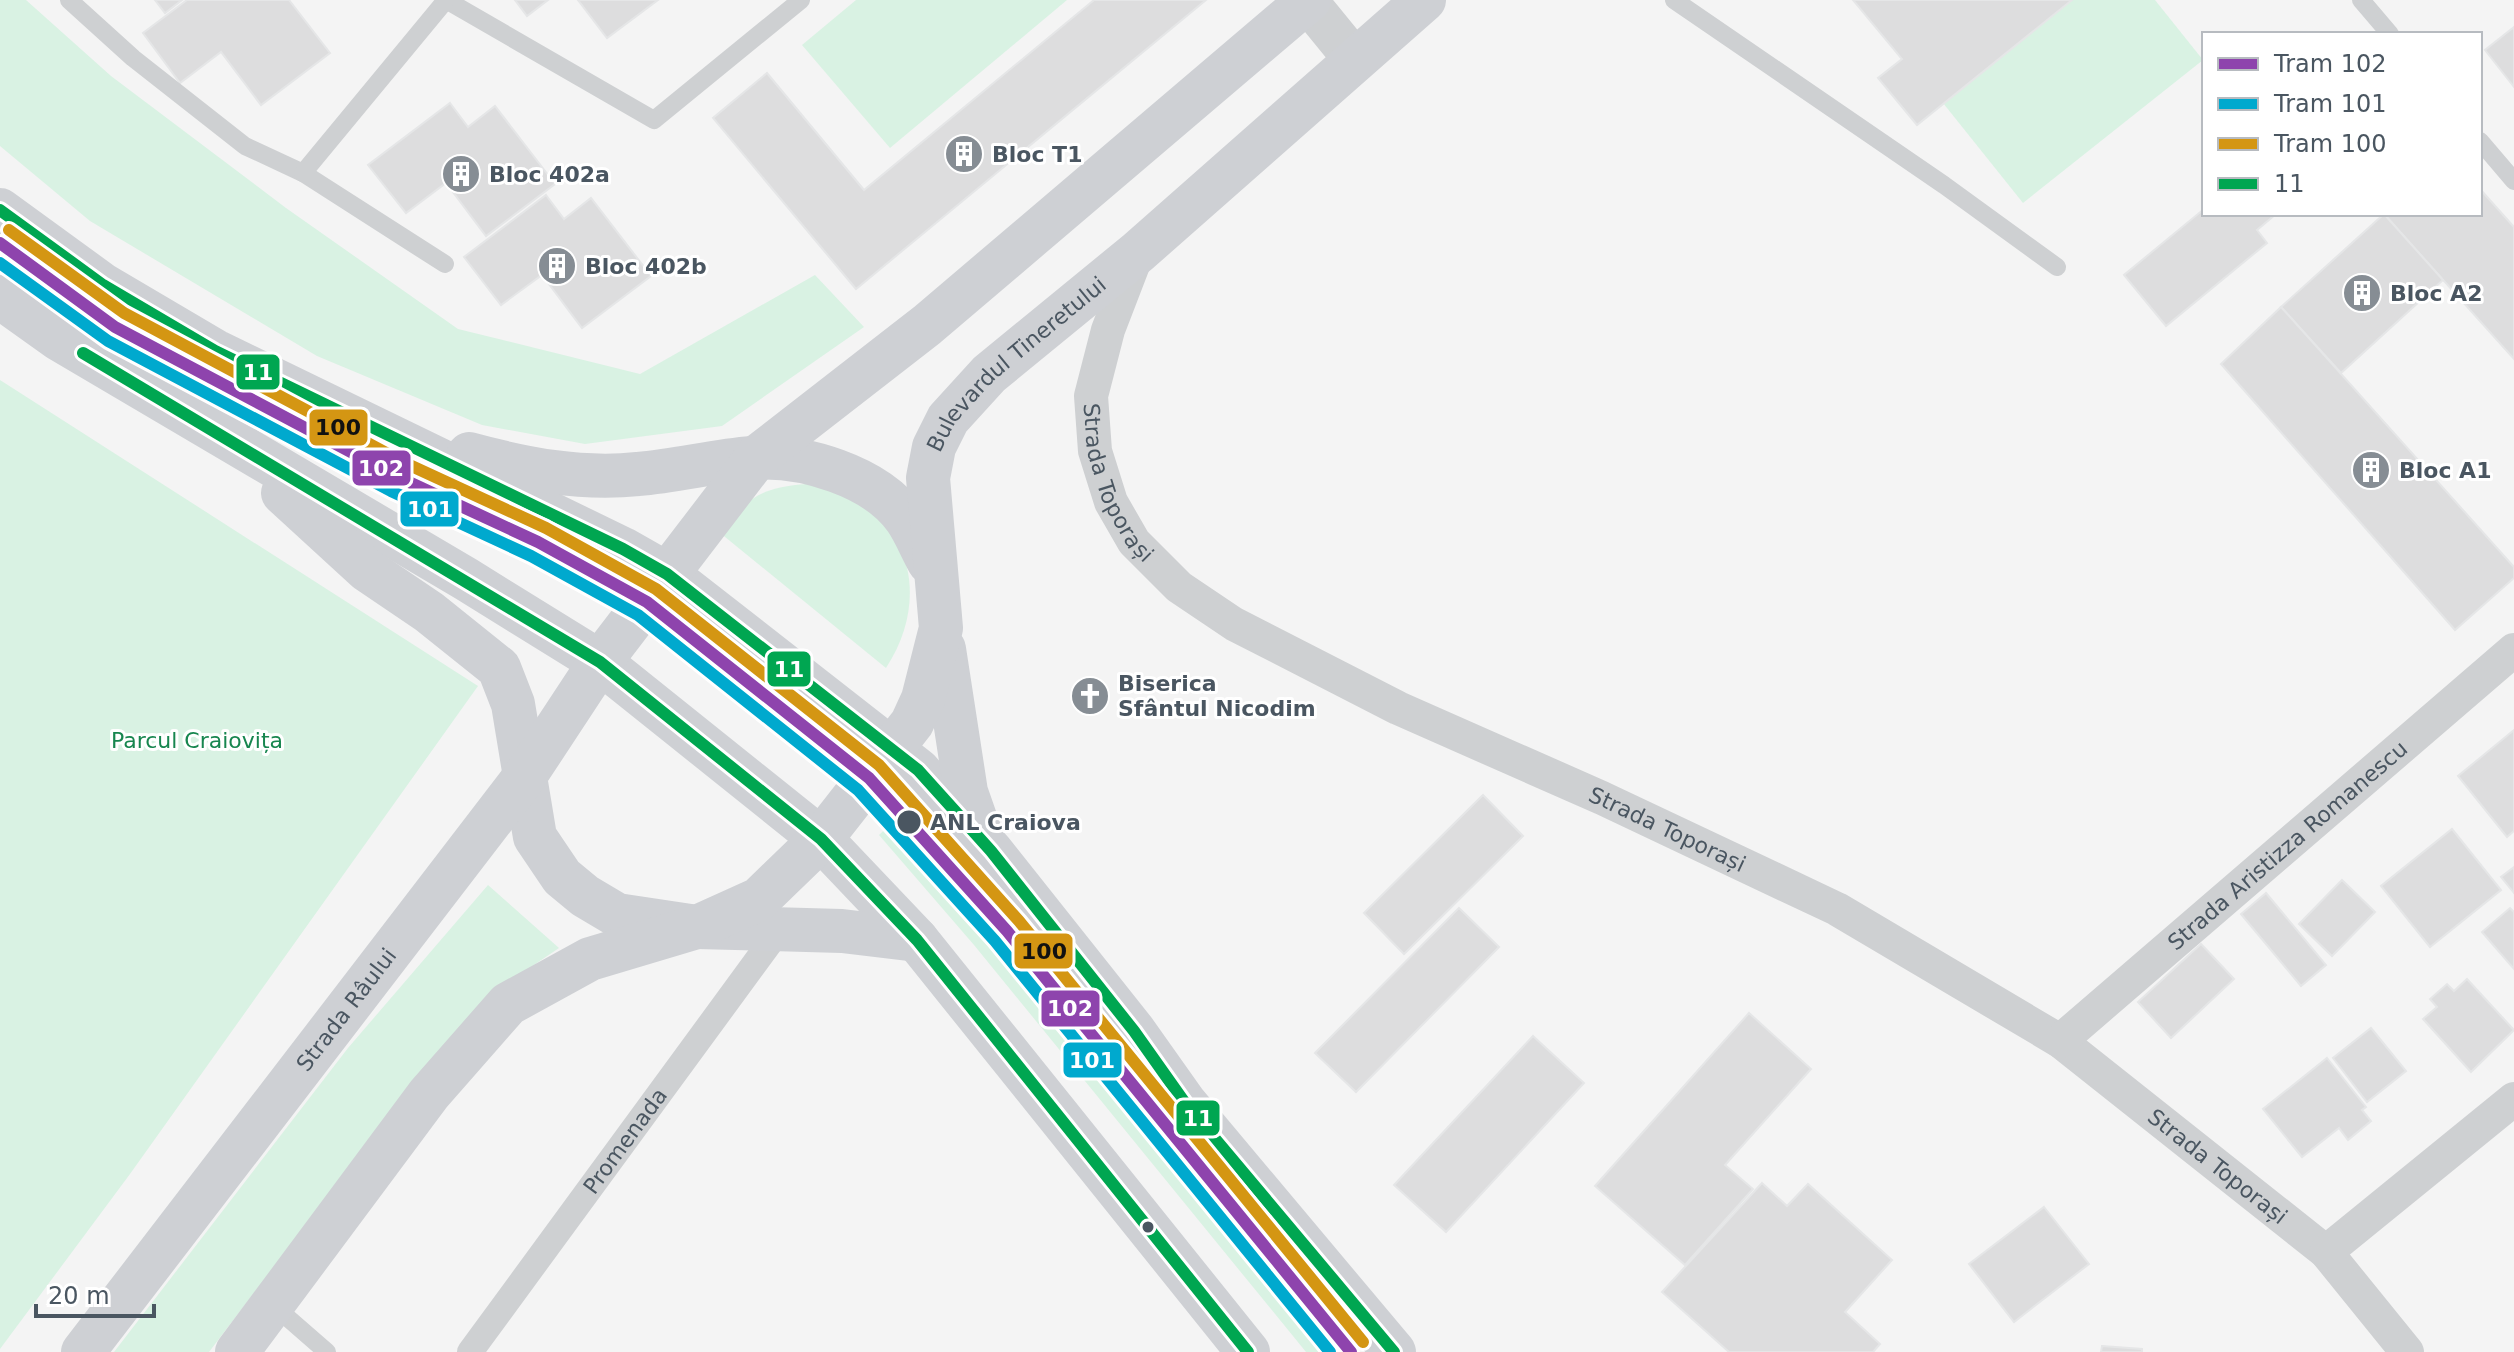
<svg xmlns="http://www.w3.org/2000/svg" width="2514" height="1352" font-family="'DejaVu Sans',sans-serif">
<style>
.green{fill:#d9f2e3}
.building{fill:#ddddde;stroke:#e5e6e7;stroke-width:2}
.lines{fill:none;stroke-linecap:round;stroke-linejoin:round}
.service{stroke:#ced0d2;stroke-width:18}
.pedestrian{stroke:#ced0d2;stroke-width:26}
.minor{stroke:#ced0d2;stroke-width:34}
.tertiary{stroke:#ced0d2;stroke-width:42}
.secondary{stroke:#ced0d4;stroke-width:44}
.bus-1-casing{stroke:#fff;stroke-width:18}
.bus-1{stroke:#00a651;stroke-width:12}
.tram-1-casing{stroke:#fff;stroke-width:18}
.tram-2-casing{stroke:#fff;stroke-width:18}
.tram-3-casing{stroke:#fff;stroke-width:18}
.tram-1{stroke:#8e44ad;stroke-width:12}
.tram-2{stroke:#00a9ce;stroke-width:12}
.tram-3{stroke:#d49613;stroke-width:12}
.stop-dot{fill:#4a5661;stroke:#fff;stroke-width:3}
.labels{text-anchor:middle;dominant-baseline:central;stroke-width:6;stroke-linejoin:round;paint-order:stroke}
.poi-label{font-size:22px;font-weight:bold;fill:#4a5661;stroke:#fff;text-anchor:start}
.street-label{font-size:22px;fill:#4a5661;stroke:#fff}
.park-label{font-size:22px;fill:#17864f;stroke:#fff}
.stop-label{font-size:22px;font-weight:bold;fill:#4a5661;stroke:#fff;text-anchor:start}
.line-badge{stroke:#fff;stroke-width:3}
.badge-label{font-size:22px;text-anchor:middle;font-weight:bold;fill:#fff}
.pale-badge-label{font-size:22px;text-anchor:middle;font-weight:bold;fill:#111}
</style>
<rect width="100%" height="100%" fill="#f4f4f4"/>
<g class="green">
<path d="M0 0H26L111 76 286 208 458 329 640 374 815 275 864 327 722 426 585 444 482 425 317 356 90 221 0 146Z"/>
<path d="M856 0H1067L890 148 802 45Z"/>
<path d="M2072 0H2155L2203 60 2023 203 1943 103Z"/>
<path d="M0 380 478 686 130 1174 0 1349Z"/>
<path d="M807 484C902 497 938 588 886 668L719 532C748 498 761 487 807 484Z"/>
<path d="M896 819 992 932 1334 1352H1306L974 945 879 835Z"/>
<path d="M488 885 559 948 494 992 411 1087 209 1352H114L348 1048Z"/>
</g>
<g class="building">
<path d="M155 0H182L165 13Z"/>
<path d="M187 0H289L330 53 261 105 221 52 180 83 143 33Z"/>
<path d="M515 0H548L527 16Z"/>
<path d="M578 0H658L607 38Z"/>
<path d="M1094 0H1206L856 289 713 118 767 73 864 190Z"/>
<path d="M1853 0H2072L1917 125 1878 78 1902 59Z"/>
<path d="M2514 27V87L2485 50Z"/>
<path d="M450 103 468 127 495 106 555 184 486 236 446 183 406 213 368 165Z"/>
<path d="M2480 189 2514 227V359L2384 214H2480Z"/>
<path d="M546 195 564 219 591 198 651 276 582 328 542 275 501 305 464 257Z"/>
<path d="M2204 209V214H2276L2257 230 2267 243 2166 326 2124 275Z"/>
<path d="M2384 214 2443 280 2341 373 2281 307Z"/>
<path d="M2281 307 2514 567V578L2455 630 2221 364Z"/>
<path d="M2514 730V831L2507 837 2458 776Z"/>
<path d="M1483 795 1523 836 1404 954 1364 913Z"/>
<path d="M2452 829 2501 890 2430 947 2381 886Z"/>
<path d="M2514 867V893L2501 877Z"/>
<path d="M2342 880 2375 912 2332 956 2299 924Z"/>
<path d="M2266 893 2326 965 2301 986 2241 914Z"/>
<path d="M1459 908 1499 947 1356 1092 1315 1053Z"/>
<path d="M2510 908 2514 912V969L2482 932Z"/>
<path d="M2201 944 2234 979 2171 1038 2138 1002Z"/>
<path d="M2467 979 2514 1030 2471 1072 2423 1019 2437 1007 2430 999 2447 984 2454 991Z"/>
<path d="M1749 1013 1811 1069 1725 1165 1753 1189 1685 1265 1595 1186Z"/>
<path d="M2371 1028 2406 1071 2367 1102 2333 1058Z"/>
<path d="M1533 1036 1584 1083 1446 1232 1394 1185Z"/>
<path d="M2327 1058 2366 1107 2362 1110 2371 1121 2348 1140 2339 1128 2302 1157 2263 1109Z"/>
<path d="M1762 1183 1787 1206 1808 1184 1892 1260 1845 1312 1880 1344 1873 1352H1729L1662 1292Z"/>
<path d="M2044 1207 2089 1264 2014 1322 1969 1264Z"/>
<path d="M2102 1346 2142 1349V1352H2101Z"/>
</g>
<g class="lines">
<g class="service">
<path d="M69 0 133 58 245 146 303 173 445 264"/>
<path d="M446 0 654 120 801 0"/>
<path d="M1674 0 1944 185 2057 267"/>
<path d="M2361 0 2390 34"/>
<path d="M2480 141 2514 181"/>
<path d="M303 173 446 0"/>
<path d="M273 1305 327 1352"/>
</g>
<path class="pedestrian" id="s1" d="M470 1352 780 929"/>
<g class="minor">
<path id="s2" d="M1138 252 1108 330 1091 396 1095 451 1111 502 1134 542 1179 587 1234 624 1398 708 1602 798 1837 909 2060 1041 2326 1252 2407 1352"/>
<path id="s3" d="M2060 1041 2514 650"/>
<path d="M2326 1252 2514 1099"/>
</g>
<path class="tertiary" d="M1306 0 1355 60"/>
<g class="secondary">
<path d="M0 210 103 285 215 351 623 549 667 574 918 770 991 851 1134 1031 1185 1103 1394 1352"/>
<path d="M0 297 59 339 466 579 600 662 821 839 917 940 1248 1352"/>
<path d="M469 454C524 469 580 480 638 474 676 471 714 461 752 458 802 454 876 476 906 519 915 532 921 548 929 562"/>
<path d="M283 493 367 570 429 612 499 668 513 704 535 837 562 877 585 896 617 915 697 927 842 931 917 940"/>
<path d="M944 649 966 792 980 832"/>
<path id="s4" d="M83 1352 523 779 600 662 757 457 927 325 1309 0"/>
<path id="s5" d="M237 1352 429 1094 508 1004 590 959 697 927 759 899 821 839 912 723 923 699 941 628 928 478 934 447 948 419 989 374 1138 252 1424 0"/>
</g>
<defs>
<g id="bus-1">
<path d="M0 210 103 285 215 351 623 549 667 574 918 770 991 851 1134 1031 1185 1103 1394 1352"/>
<path d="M83 353 600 662 821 839 917 940 1248 1352"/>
</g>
</defs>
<use href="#bus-1" class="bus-1-casing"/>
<use href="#bus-1" class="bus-1"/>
<defs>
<path id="tram-1" d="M0 243 115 327 398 477 538 542 647 602 869 778 1007 931 1351 1352"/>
<path id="tram-2" d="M0 263 108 341 391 491 531 556 638 615 858 790 995 941 1330 1352"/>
<path id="tram-3" d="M9 230 124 313 405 463 546 528 656 589 879 765 1019 921 1363 1342"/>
</defs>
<use href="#tram-1" class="tram-1-casing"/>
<use href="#tram-2" class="tram-2-casing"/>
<use href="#tram-3" class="tram-3-casing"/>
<use href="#tram-1" class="tram-1"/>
<use href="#tram-2" class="tram-2"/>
<use href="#tram-3" class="tram-3"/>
</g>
<defs>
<symbol id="building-disc" viewBox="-11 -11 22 22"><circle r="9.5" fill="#868d94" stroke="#fff"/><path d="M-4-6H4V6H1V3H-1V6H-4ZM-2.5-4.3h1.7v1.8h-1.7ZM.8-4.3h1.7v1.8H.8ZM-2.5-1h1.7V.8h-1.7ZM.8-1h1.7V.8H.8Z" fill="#fff"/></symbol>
<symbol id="church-disc" viewBox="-11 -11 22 22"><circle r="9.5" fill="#868d94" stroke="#fff"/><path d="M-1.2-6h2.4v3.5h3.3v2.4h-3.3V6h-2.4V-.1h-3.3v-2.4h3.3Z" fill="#fff"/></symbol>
</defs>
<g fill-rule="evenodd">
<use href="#building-disc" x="942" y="132" width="44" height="44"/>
<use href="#building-disc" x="439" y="152" width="44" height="44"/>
<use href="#building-disc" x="535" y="244" width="44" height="44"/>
<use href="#building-disc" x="2340" y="271" width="44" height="44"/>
<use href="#building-disc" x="2349" y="448" width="44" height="44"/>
<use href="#church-disc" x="1068" y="674" width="44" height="44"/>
</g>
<g class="stop-dot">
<circle cx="909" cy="822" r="13"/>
<circle cx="1148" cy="1227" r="7"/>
</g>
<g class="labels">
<g class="poi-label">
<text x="992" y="154">Bloc T1</text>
<text x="489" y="174">Bloc 402a</text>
<text x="585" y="266">Bloc 402b</text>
<text x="2390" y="293">Bloc A2</text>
<text x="2399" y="470">Bloc A1</text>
<text x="1118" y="683">Biserica<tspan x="1118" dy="25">Sfântul Nicodim</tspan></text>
</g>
<g class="street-label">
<text stroke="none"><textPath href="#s5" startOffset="1348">Bulevardul Tineretului</textPath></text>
<text stroke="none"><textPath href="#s2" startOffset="244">Strada Toporași</textPath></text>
<text stroke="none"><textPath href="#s2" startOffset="916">Strada Toporași</textPath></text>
<text stroke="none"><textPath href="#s3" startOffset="300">Strada Aristizza Romanescu</textPath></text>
<text stroke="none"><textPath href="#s4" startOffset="432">Strada Râului</textPath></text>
<text stroke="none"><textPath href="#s1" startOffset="262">Promenada</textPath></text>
<text stroke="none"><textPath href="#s2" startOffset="1564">Strada Toporași</textPath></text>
</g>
<g class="park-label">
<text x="197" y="740">Parcul Craiovița</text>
</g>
<g class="stop-label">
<text x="930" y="822">ANL Craiova</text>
</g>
</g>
<g class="line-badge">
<rect x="235" y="353" width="46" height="38" rx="8" fill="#00a651"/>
<rect x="308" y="408" width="61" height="39" rx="8" fill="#d49613"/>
<rect x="351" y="449" width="61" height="38" rx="8" fill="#8e44ad"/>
<rect x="399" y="490" width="61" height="38" rx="8" fill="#00a9ce"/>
<rect x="766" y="650" width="46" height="38" rx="8" fill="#00a651"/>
<rect x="1013" y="932" width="61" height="38" rx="8" fill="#d49613"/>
<rect x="1040" y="989" width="61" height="39" rx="8" fill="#8e44ad"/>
<rect x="1062" y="1041" width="61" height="38" rx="8" fill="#00a9ce"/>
<rect x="1175" y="1099" width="46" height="38" rx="8" fill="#00a651"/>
</g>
<g class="badge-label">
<text x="258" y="380">11</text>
<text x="381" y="476">102</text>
<text x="430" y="517">101</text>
<text x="789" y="677">11</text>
<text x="1070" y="1016">102</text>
<text x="1092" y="1068">101</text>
<text x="1198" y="1126">11</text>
</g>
<g class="pale-badge-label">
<text x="338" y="435">100</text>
<text x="1044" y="959">100</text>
</g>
<rect x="2202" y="32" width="280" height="184" fill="#ffffff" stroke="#b7bbc0" stroke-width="2"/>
<rect x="2218" y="58" width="40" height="12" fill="#8e44ad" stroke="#b7bbc0" stroke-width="2"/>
<text x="2274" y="72" font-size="24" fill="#4a5661">Tram 102</text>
<rect x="2218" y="98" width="40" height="12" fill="#00a9ce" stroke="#b7bbc0" stroke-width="2"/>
<text x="2274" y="112" font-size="24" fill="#4a5661">Tram 101</text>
<rect x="2218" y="138" width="40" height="12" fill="#d49613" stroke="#b7bbc0" stroke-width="2"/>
<text x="2274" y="152" font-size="24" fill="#4a5661">Tram 100</text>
<rect x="2218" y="178" width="40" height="12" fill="#00a651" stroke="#b7bbc0" stroke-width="2"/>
<text x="2274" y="192" font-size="24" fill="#4a5661">11</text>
<path d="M36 1304v12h118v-12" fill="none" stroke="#4a5661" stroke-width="4"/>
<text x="48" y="1304" font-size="24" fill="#4a5661" stroke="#ffffff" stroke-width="6" paint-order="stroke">20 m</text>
</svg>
